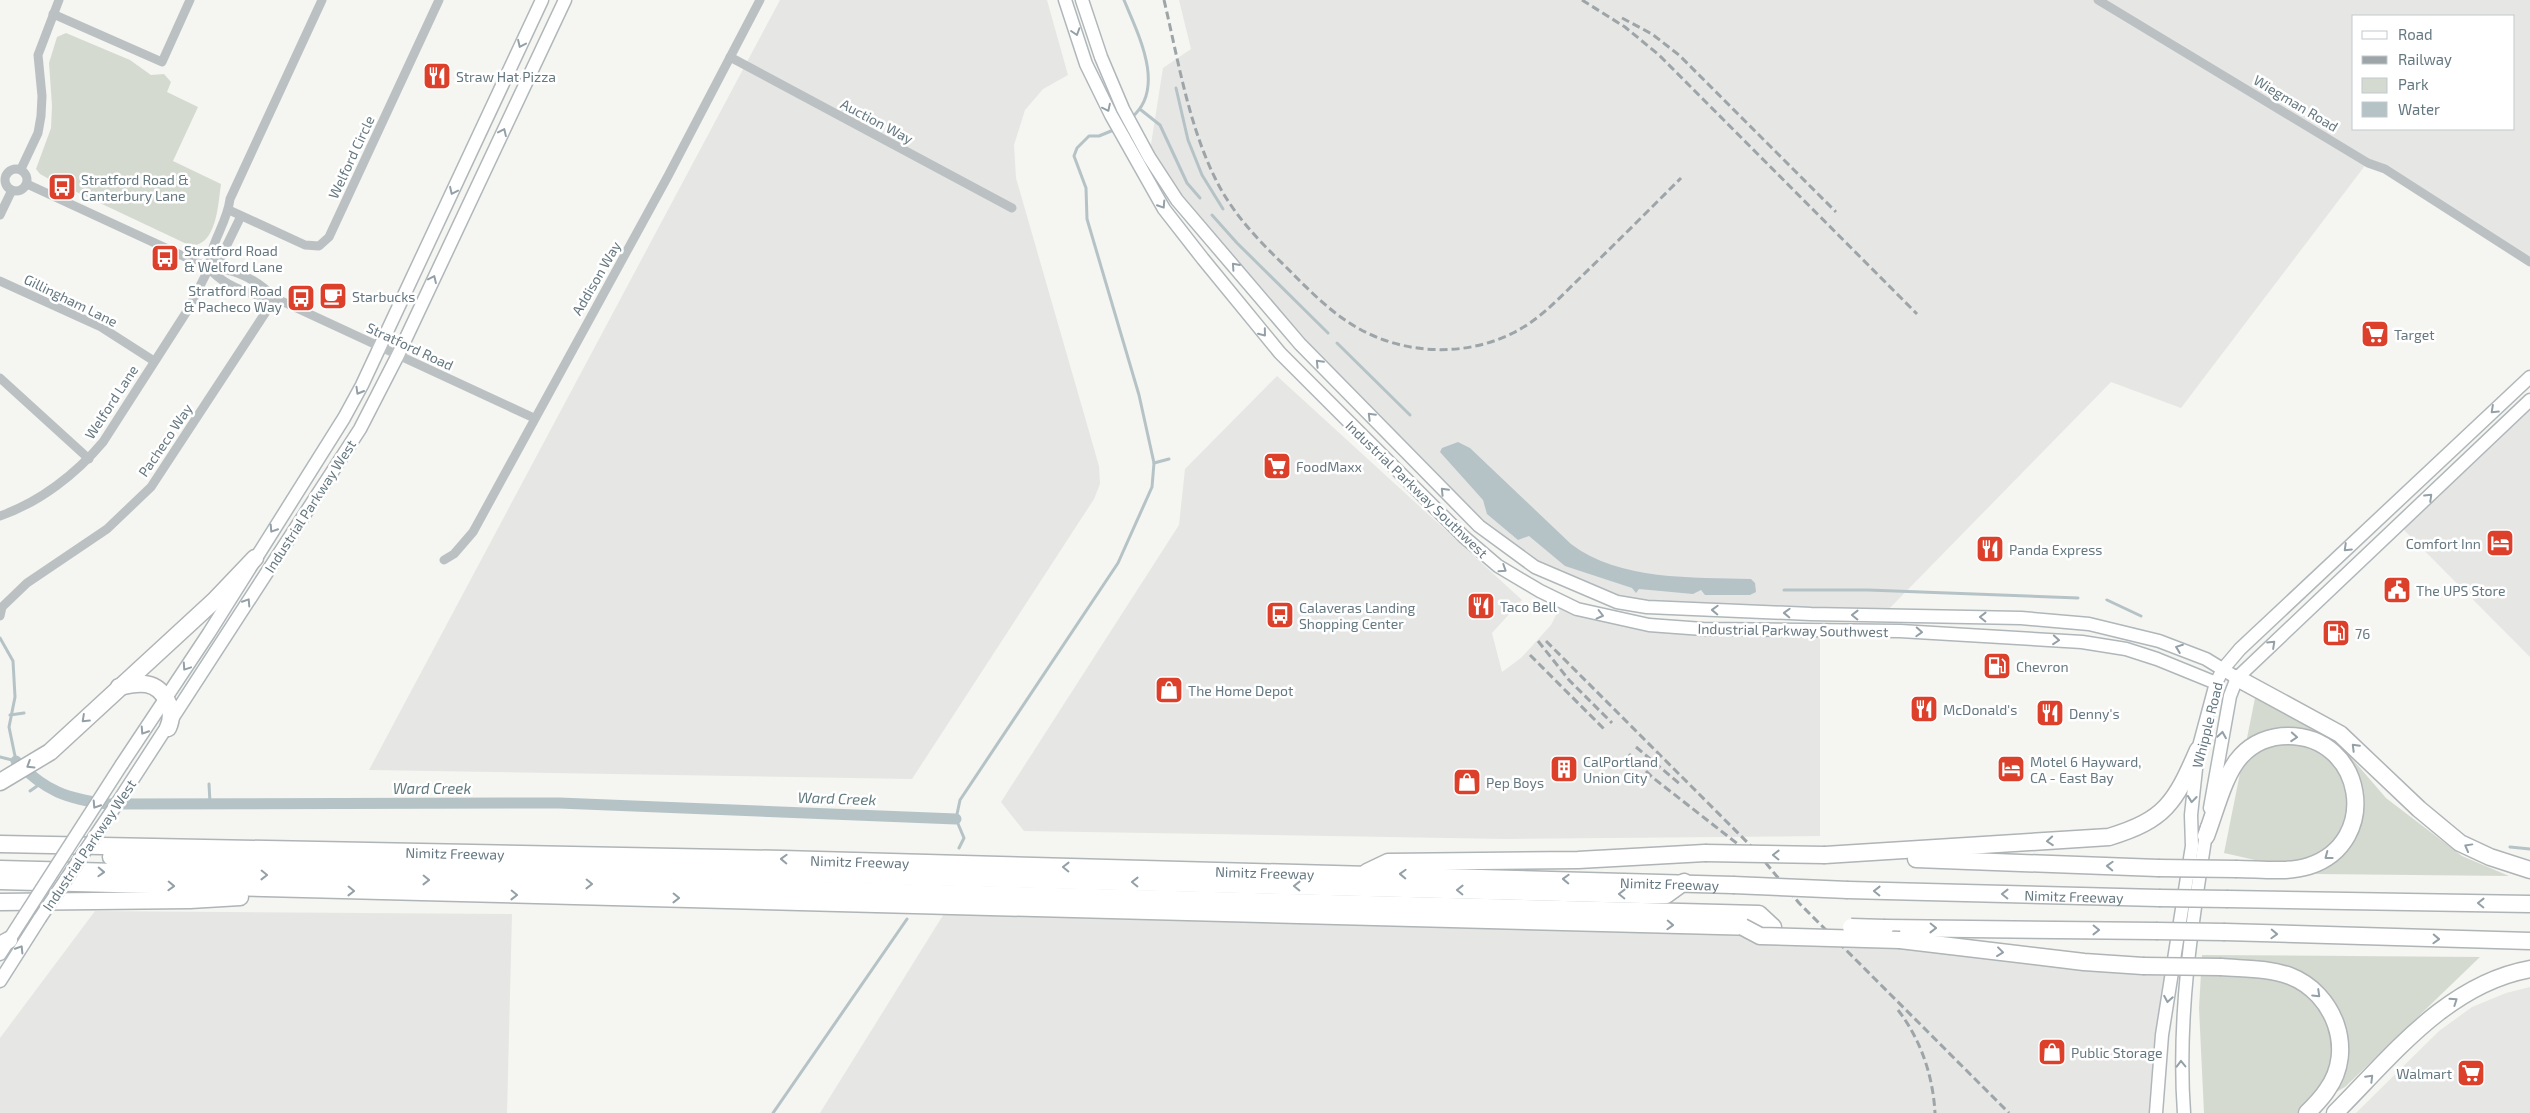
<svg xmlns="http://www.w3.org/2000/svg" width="2530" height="1113" font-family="'Exo 2',sans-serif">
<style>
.built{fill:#e6e6e5;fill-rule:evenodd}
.green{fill:#d5dad1}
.water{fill:#b5c3c6}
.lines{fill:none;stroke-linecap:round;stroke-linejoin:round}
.stream{stroke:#b5c3c6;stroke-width:3}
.canal{stroke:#b5c3c6;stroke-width:11}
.secondary-casing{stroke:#b0b7ba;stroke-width:15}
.highway-casing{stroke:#afb4b6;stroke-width:19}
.street{stroke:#bbc1c3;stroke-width:9}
.secondary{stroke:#fff;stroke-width:12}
.highway{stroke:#fff;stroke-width:16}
.rail{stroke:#9da5a9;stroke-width:3;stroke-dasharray:8 4;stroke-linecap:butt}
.secondary-bridge-casing{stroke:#b0b7ba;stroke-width:15;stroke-linecap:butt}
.highway-bridge-casing{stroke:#afb4b6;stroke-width:19;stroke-linecap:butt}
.secondary-bridge{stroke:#fff;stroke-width:12}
.highway-bridge{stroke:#fff;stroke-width:16}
.oneway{stroke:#93a0a7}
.labels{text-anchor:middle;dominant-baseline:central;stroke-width:5;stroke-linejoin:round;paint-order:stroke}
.poi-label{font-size:14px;fill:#657881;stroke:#fff;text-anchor:start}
.street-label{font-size:14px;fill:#657881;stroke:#fff}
.water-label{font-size:15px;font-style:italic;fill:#617a7f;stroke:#fff}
</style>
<rect width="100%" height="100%" fill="#f5f5f1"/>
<g class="built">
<path d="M780 0H1047L1068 75 1043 89 1025 110 1014 145 1016 178 1099 466 1100 484 1094 499 912 779 369 770Z"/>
<path d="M1179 0H2530V262L2367 163 2181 408 2111 382 1883 615 1647 607 1555 578 1479 526 1300 344 1149 157 1163 68 1191 49ZM2354 16H2514V129H2354Z"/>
<path d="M1277 376 1522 600 1492 633 1502 672 1521 658 1551 625 1562 603 1617 619 1820 629V836L1507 839 1024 831 1001 802 1179 525 1185 469Z"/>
<path d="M2530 400V657L2400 526Z"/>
<path d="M950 904 1773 927 2174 966 2156 1113H820Z"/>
<path d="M95 911 512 914 507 1113H0V1038Z"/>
<path d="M2530 987V1113H2356L2439 1031 2472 1007 2506 993Z"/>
</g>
<g class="green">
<path d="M66 33 130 60 151 75 164 74 171 82 167 92 198 107 173 161 221 184C218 204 217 245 191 246L49 179 40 174 36 169 51 128 52 106 49 63 57 37Z"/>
<path d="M2255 698 2336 740 2386 798 2462 856 2509 876 2317 874 2224 853Z"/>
<path d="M2202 955 2480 957 2345 1087 2300 1113H2204L2199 1008Z"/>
</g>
<path class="water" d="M1458 442 1470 448 1571 544C1619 581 1693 577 1751 579L1755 583 1756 592 1750 595H1705L1701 590 1693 594 1639 589 1636 593 1632 588 1565 566 1529 536 1518 540 1487 514 1483 500 1440 452 1442 448Z"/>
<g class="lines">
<g class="stream">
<path d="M1124 0C1138 34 1167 89 1131 118"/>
<path d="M1176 88 1188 140 1202 175 1223 209"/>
<path d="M1141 110 1160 125 1187 183 1200 198"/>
<path d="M1212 215 1237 243 1328 333"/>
<path d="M1337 343 1410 415"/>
<path d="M1154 463 1169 459"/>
<path d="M1784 590H1868L2078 598"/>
<path d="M2107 600 2141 616"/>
<path d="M0 638 13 661 15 697 9 727 16 761 0 757"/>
<path d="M10 715 24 713"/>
<path d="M209 784 210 803"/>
<path d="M30 791 40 784"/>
<path d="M2510 847 2530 849"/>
<path d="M959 848 964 838 956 819 960 800 1118 563 1152 487 1154 463 1139 395 1087 219 1086 188 1074 156 1077 148 1089 136H1099L1116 129"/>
<path d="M773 1113 907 919"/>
</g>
<path class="canal" d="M16 761C45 791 67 799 108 804L559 803 956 819"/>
<defs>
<g id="secondary">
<path d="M1065 0 1086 64 1111 115 1164 209 1203 259 1280 353 1464 537 1498 566 1540 591 1577 609 1649 625 1703 629 1900 631 2082 642 2126 649 2157 659 2216 683"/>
<path d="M1082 0 1101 57 1123 109 1149 157 1177 200 1300 344 1479 526 1535 567 1617 602 1647 607 1811 614 2021 618 2089 624 2159 641 2206 659 2237 678"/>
<path d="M122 764 209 633 344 418 362 385 542 0"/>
<path d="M118 802 360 429 398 355 565 0"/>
<path d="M2210 808 2230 696 2237 678 2530 400"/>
<path d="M0 954 23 918"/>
<path d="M0 981 40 918"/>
<path d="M2156 1113 2162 1035 2192 846 2191 815 2198 750 2216 683 2223 669 2240 649 2530 377"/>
<path d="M2184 1113C2177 1017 2192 922 2207 827"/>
</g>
<g id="highway">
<path d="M2237 678 2340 734 2419 809 2460 843 2490 857 2530 870"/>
<path d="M119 687C139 682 157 680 167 701 172 710 172 719 168 728"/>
<path d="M0 782 50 752 214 601 255 558"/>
<path d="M2206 836C2215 813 2224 774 2241 756 2253 743 2270 736 2288 736 2364 736 2382 842 2309 866 2287 873 2260 869 2237 869"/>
<path id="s1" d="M0 844 782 859 1733 885"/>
<path d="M1825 855 2109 837C2165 820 2175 803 2198 750"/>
<path d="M111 857 1642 895H1666L1684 882"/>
<path d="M1916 859 2158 868"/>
<path d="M0 869 1759 914 1773 927"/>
<path d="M1367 872 1388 862 1578 860 1705 853"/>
<path d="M0 881 1757 927"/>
<path id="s2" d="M1848 890 2159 898"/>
<path d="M2228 899 2530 904"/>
<path d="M0 902 190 900 240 897"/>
<path d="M1885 928 2156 931"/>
<path d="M2225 932 2530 941"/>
<path d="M1900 940 2084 962 2143 966"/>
<path d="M0 945 9 940"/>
<path d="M2221 967C2244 969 2268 968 2290 976 2334 993 2356 1050 2327 1090 2322 1098 2314 1106 2307 1113"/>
<path d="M2335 1113C2392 1056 2447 984 2530 969"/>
</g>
</defs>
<use href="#secondary" class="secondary-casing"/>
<use href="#highway" class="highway-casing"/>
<g class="street">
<path d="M2098 0 2368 163 2385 169 2530 262"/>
<path d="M53 14 162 62 190 0"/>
<path d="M730 57 1012 208"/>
<circle cx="16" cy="180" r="11"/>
<path d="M21 169 38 133 41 116 42 96 38 55 59 0"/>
<path d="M27 184 209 268C234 268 257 280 275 298L534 418"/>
<path d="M229 210 305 245 319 246 329 237 439 0"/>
<path d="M0 215 12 190"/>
<path d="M209 268C210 242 227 224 230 199L322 0"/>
<path d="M209 268C225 287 250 295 275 298"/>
<path d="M0 281 101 327 154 361"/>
<path d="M0 378 89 459"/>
<path d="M0 516C40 502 76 474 103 442L189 308 209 268 221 257 241 216"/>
<path d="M444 560 454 554 473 532 668 176 760 0"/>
<path d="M0 616 2 607 27 583 107 529 151 487 275 298"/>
</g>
<use href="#secondary" class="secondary"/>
<use href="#highway" class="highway"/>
<g class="rail">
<path d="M1164 0C1178 59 1188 123 1215 178 1232 213 1258 240 1286 267 1305 286 1325 307 1348 322 1396 354 1461 359 1513 333 1541 319 1561 296 1583 275 1616 243 1649 210 1681 178"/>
<path d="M1582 0 1625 27 1659 55 1917 314"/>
<path d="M1622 18 1652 34 1679 55 1836 212"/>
<path d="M1538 641 1569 680 1612 723"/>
<path d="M1546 641 1755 850 1799 903 2009 1113"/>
<path d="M1530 655 1605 730"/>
<path d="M1636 747 1681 785"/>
<path d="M1629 754 1652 777 1748 852"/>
<path d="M1898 1010C1921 1040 1933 1076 1935 1113"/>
</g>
<defs>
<g id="secondary-bridge">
<path d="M23 918 122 764"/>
<path d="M40 918 118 802"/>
</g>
<g id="highway-bridge">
<path d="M1705 853 1825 855"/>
<path d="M2158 868 2237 869"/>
<path d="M1733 885 1848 890"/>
<path d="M2159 898 2228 899"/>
<path d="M1743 927 1760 936 1900 940"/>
<path d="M1851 927 1885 928"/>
<path d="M2156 931 2225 932"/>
<path d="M2143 966 2221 967"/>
</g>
</defs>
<use href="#secondary-bridge" class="secondary-bridge-casing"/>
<use href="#highway-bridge" class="highway-bridge-casing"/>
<use href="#secondary-bridge" class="secondary-bridge"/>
<use href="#highway-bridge" class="highway-bridge"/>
</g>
<defs><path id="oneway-chevron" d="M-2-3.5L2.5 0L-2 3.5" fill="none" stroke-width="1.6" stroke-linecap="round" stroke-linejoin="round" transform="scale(1.25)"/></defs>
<g class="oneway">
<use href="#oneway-chevron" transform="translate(1076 32) rotate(72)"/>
<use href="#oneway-chevron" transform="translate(521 44) rotate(115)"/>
<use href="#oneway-chevron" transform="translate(1107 108) rotate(64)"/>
<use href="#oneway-chevron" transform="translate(503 132) rotate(-65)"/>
<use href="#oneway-chevron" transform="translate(453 191) rotate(115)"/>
<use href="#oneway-chevron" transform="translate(1162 205) rotate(57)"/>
<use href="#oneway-chevron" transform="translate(1235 266) rotate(-132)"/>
<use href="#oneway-chevron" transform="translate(433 279) rotate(-65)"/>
<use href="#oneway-chevron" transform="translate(1263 333) rotate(51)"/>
<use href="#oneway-chevron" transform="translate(1319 363) rotate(-134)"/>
<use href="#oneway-chevron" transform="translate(359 391) rotate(120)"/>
<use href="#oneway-chevron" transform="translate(2494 410) rotate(137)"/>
<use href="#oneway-chevron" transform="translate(1371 416) rotate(-135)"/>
<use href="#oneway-chevron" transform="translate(1444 491) rotate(-134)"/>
<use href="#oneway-chevron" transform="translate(2429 497) rotate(-44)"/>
<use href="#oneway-chevron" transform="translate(273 529) rotate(123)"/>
<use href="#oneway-chevron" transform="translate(2347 548) rotate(136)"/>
<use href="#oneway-chevron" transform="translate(1503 569) rotate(33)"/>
<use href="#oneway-chevron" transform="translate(247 602) rotate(-57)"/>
<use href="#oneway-chevron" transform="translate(1715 610) rotate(-178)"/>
<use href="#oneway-chevron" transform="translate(1787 613) rotate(-178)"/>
<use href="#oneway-chevron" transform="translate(1600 615) rotate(14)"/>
<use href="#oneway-chevron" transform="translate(1855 615) rotate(-179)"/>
<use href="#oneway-chevron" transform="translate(1983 617) rotate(-179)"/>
<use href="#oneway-chevron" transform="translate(1919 632) rotate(3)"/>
<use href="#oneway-chevron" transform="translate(2056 640) rotate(5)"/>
<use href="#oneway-chevron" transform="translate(2272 644) rotate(-43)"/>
<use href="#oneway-chevron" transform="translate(2179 648) rotate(-159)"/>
<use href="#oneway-chevron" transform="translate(186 667) rotate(124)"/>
<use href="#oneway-chevron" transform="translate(85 719) rotate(137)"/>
<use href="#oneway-chevron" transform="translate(144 731) rotate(123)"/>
<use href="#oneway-chevron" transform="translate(2222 735) rotate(-81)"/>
<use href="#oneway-chevron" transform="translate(2294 737) rotate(4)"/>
<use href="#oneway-chevron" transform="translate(2355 747) rotate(-135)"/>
<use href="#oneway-chevron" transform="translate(30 765) rotate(148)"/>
<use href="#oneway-chevron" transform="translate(2192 799) rotate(96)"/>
<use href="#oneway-chevron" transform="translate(96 805) rotate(123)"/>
<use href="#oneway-chevron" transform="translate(2050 841) rotate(176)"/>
<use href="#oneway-chevron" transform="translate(2468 847) rotate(-151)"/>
<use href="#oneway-chevron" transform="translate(1776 855) rotate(-179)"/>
<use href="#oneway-chevron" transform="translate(2328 856) rotate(143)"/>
<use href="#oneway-chevron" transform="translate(784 859) rotate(-178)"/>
<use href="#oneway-chevron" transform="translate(2110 866) rotate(-178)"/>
<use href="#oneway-chevron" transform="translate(1066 867) rotate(-179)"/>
<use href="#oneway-chevron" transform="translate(101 872) rotate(2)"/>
<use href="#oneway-chevron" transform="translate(1403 874) rotate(-178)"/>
<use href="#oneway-chevron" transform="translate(264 875) rotate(1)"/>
<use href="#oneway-chevron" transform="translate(1566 879) rotate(-178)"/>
<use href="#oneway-chevron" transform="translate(426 880) rotate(1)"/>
<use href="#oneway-chevron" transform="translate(1135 882) rotate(-179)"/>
<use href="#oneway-chevron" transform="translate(589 884) rotate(1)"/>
<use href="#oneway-chevron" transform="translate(171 886) rotate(2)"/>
<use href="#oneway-chevron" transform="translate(1297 886) rotate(-179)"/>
<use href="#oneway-chevron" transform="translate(1460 890) rotate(-179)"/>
<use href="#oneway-chevron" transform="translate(351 891) rotate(1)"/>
<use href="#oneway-chevron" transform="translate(1877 891) rotate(-179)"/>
<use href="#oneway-chevron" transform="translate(1622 894) rotate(-179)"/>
<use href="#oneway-chevron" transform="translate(2005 894) rotate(-179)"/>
<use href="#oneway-chevron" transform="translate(514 895) rotate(1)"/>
<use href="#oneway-chevron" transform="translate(676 898) rotate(1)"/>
<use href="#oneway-chevron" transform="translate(2481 903) rotate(-179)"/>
<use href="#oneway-chevron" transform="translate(1670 925) rotate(2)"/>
<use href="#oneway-chevron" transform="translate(1933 928) rotate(1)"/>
<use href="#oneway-chevron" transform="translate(2096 930) rotate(1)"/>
<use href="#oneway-chevron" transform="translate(2274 934) rotate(2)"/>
<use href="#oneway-chevron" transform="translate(2436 939) rotate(2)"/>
<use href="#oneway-chevron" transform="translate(20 949) rotate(-58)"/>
<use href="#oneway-chevron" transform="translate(2000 952) rotate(7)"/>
<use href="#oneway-chevron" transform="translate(2317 994) rotate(44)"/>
<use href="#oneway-chevron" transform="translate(2168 999) rotate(100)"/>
<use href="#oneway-chevron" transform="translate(2454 1001) rotate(-34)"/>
<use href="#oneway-chevron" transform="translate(2181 1064) rotate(-91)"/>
<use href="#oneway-chevron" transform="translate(2370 1078) rotate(-45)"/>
</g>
<defs>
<symbol id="restaurant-square" viewBox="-11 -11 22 22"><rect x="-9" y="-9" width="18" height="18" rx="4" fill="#dc3f2a" stroke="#fff"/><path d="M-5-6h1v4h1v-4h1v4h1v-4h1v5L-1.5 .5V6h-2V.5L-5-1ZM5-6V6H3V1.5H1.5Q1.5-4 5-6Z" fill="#fff"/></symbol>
<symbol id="bus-square" viewBox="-11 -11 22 22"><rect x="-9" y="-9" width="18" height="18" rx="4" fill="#dc3f2a" stroke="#fff"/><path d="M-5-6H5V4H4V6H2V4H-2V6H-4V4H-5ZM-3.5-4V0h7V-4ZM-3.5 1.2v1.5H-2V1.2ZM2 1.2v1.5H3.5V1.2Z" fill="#fff"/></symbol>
<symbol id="cafe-square" viewBox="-11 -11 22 22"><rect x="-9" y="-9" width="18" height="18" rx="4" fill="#dc3f2a" stroke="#fff"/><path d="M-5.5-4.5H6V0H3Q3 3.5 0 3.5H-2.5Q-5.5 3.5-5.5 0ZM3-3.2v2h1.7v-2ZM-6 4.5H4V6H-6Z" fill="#fff"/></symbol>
<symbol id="supermarket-square" viewBox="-11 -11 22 22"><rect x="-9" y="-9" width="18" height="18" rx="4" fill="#dc3f2a" stroke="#fff"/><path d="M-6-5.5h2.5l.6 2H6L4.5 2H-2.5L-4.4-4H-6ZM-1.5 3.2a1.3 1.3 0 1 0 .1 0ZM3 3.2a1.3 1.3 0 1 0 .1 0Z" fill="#fff"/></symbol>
<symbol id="hotel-square" viewBox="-11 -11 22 22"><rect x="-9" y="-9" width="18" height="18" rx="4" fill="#dc3f2a" stroke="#fff"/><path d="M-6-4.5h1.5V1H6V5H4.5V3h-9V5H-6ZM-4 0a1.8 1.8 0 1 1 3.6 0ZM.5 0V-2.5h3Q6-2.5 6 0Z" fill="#fff"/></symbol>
<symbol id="civic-square" viewBox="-11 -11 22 22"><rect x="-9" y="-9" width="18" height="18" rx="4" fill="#dc3f2a" stroke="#fff"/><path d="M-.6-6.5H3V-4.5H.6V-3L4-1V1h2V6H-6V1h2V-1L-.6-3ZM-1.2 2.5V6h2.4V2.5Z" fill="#fff"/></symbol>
<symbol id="fuel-square" viewBox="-11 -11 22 22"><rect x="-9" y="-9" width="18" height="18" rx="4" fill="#dc3f2a" stroke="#fff"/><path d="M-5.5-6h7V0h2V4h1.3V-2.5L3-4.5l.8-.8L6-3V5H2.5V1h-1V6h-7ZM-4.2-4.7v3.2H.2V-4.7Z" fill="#fff"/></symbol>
<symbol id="shop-square" viewBox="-11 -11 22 22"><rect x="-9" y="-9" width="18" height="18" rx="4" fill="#dc3f2a" stroke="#fff"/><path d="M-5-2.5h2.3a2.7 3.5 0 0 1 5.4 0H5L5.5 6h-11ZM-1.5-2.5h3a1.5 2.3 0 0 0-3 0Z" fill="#fff"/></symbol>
<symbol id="building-square" viewBox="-11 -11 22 22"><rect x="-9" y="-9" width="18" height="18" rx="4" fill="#dc3f2a" stroke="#fff"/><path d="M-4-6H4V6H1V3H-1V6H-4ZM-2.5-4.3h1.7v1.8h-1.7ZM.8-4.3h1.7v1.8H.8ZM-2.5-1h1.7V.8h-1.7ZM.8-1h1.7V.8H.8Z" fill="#fff"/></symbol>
</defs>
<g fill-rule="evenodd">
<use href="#restaurant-square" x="421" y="60" width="32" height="32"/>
<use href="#bus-square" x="46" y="171" width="32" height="32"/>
<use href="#bus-square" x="149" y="242" width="32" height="32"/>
<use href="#cafe-square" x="317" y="280" width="32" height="32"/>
<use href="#bus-square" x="285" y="282" width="32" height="32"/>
<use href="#supermarket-square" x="2359" y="318" width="32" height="32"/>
<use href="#supermarket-square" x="1261" y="450" width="32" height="32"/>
<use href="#hotel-square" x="2484" y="527" width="32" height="32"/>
<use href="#restaurant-square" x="1974" y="533" width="32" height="32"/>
<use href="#civic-square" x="2381" y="574" width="32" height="32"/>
<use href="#restaurant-square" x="1465" y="590" width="32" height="32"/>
<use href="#bus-square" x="1264" y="599" width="32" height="32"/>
<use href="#fuel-square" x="2320" y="617" width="32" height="32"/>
<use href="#fuel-square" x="1981" y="650" width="32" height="32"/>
<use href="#shop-square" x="1153" y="674" width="32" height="32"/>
<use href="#restaurant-square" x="1908" y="693" width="32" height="32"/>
<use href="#restaurant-square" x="2034" y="697" width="32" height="32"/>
<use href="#building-square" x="1548" y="753" width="32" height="32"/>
<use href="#hotel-square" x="1995" y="753" width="32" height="32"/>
<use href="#shop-square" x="1451" y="766" width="32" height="32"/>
<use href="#shop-square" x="2036" y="1036" width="32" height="32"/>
<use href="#supermarket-square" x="2455" y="1057" width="32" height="32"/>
</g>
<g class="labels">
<g class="poi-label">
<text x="456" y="76">Straw Hat Pizza</text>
<text x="81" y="179">Stratford Road &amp;<tspan x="81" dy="16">Canterbury Lane</tspan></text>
<text x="184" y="250">Stratford Road<tspan x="184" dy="16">&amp; Welford Lane</tspan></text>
<text x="282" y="290" text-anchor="end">Stratford Road<tspan x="282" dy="16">&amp; Pacheco Way</tspan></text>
<text x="352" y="296">Starbucks</text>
<text x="2394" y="334">Target</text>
<text x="1296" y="466">FoodMaxx</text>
<text x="2481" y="543" text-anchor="end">Comfort Inn</text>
<text x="2009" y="549">Panda Express</text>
<text x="2416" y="590">The UPS Store</text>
<text x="1500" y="606">Taco Bell</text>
<text x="1299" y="607">Calaveras Landing<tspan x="1299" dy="16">Shopping Center</tspan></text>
<text x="2355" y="633">76</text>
<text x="2016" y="666">Chevron</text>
<text x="1188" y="690">The Home Depot</text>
<text x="1943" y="709">McDonald's</text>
<text x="2069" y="713">Denny's</text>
<text x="1583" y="761">CalPortland<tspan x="1583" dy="16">Union City</tspan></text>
<text x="2030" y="761">Motel 6 Hayward,<tspan x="2030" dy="16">CA - East Bay</tspan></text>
<text x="1486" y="782">Pep Boys</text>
<text x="2071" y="1052">Public Storage</text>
<text x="2452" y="1073" text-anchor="end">Walmart</text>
</g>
<g class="street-label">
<text transform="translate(2296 103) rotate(31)">Wiegman Road</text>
<text transform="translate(877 121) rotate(28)">Auction Way</text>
<text transform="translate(351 157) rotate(-65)">Welford Circle</text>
<text transform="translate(596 278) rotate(-60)">Addison Way</text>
<text transform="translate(71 300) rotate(26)">Gillingham Lane</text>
<text transform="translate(410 346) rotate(25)">Stratford Road</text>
<text transform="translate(111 402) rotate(-57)">Welford Lane</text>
<text transform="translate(165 440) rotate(-56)">Pacheco Way</text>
<text transform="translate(1417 489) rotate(44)">Industrial Parkway Southwest</text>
<text transform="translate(310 506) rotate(-57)">Industrial Parkway West</text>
<text transform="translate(1793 630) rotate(1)">Industrial Parkway Southwest</text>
<text transform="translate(2207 725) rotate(-76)">Whipple Road</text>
<text transform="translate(89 845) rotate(-56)">Industrial Parkway West</text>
<text stroke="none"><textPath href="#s1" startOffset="455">Nimitz Freeway</textPath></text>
<text stroke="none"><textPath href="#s1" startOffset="860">Nimitz Freeway</textPath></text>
<text stroke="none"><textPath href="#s1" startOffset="1265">Nimitz Freeway</textPath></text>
<text stroke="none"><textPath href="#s1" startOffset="1670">Nimitz Freeway</textPath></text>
<text stroke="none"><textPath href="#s2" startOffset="226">Nimitz Freeway</textPath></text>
</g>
<g class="water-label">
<text x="432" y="788">Ward Creek</text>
<text transform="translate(837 798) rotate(2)">Ward Creek</text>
</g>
</g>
<rect x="2352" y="15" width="162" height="115" fill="#ffffff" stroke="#c1c9cd"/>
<rect x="2362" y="31" width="25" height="8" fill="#ffffff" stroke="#c1c9cd"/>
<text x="2398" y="40" font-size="15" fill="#657881">Road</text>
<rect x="2362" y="56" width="25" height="8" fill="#9da5a9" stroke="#c1c9cd"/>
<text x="2398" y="65" font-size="15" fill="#657881">Railway</text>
<rect x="2362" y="78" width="25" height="15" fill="#d5dad1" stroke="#c1c9cd"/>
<text x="2398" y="90" font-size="15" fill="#657881">Park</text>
<rect x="2362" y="102" width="25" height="15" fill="#b5c3c6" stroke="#c1c9cd"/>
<text x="2398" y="115" font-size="15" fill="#657881">Water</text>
</svg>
